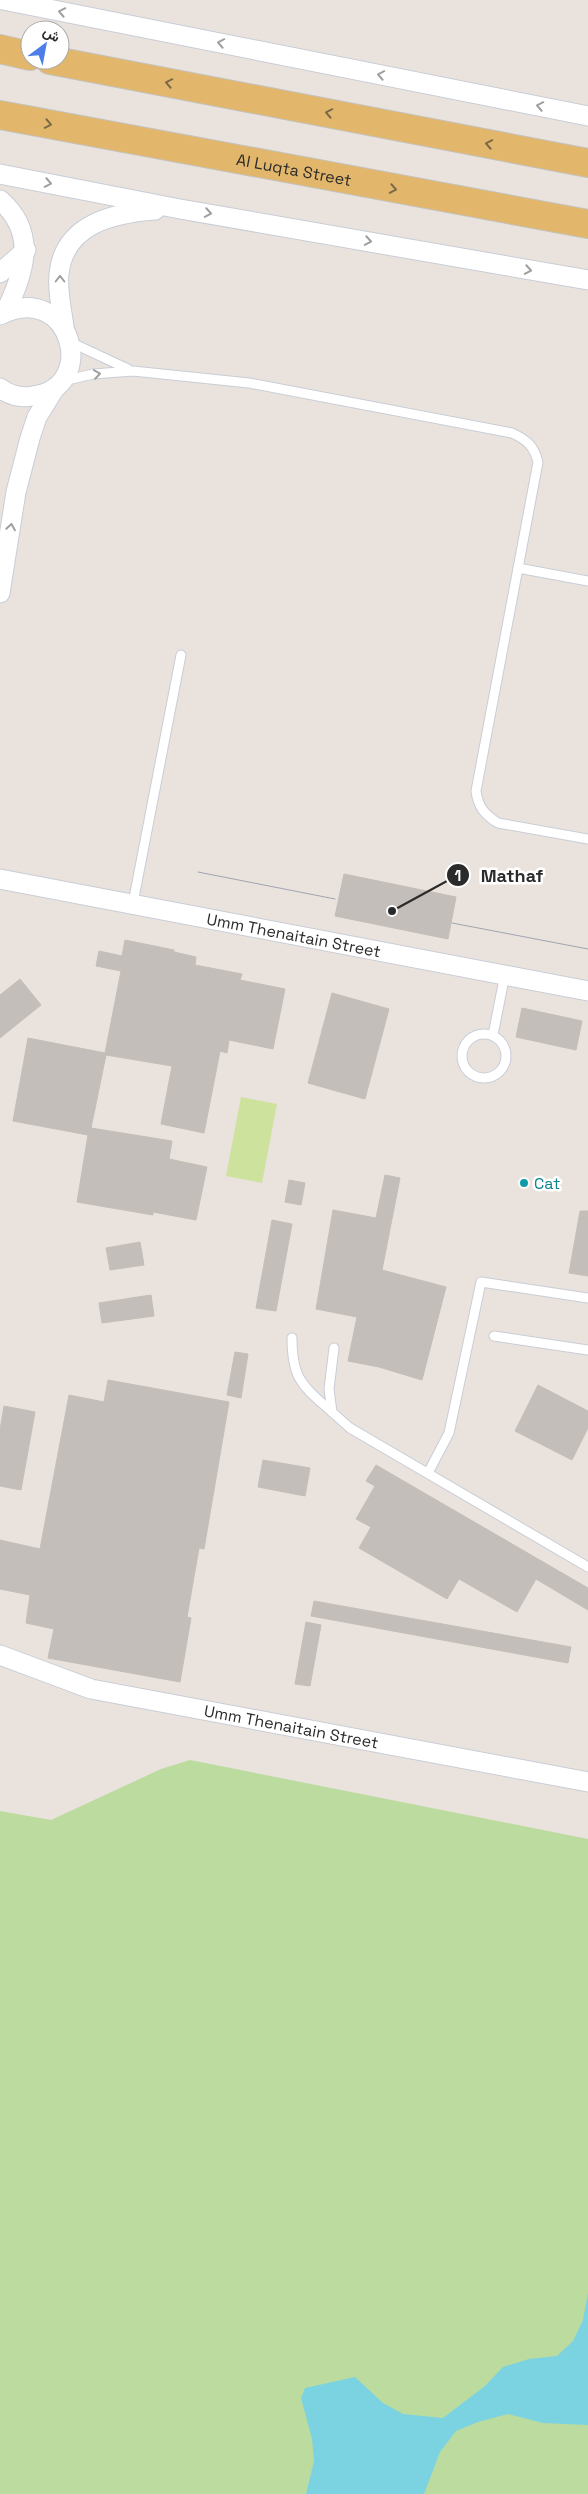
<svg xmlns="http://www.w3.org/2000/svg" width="588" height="2494" font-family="'Space Grotesk',Vazirmatn,sans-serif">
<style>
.green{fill:#bbdb9f}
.pitch{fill:#cde29c}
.water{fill:#7bd3e2}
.building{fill:#c3beb9;stroke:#c5beb7}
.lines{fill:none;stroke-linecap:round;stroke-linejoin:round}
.service-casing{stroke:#c9cdd6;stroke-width:11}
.minor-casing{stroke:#c9cdd6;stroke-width:21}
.primary-casing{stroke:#c3c3c3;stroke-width:30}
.service{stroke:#fff;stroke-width:9}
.minor{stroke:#fff;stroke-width:19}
.primary{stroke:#e2b76b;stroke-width:28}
.tram{stroke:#a0a5b2;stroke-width:1}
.oneway{stroke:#9f9f9f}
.oneway2{stroke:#7d6947}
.culture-dot{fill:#0f9aa8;stroke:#fff;stroke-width:2}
.labels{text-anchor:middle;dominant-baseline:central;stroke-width:5;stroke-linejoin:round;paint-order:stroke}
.street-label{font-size:16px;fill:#2a2a2a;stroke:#fff}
.culture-label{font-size:16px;fill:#0d838f;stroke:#fff;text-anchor:start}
.leader{fill:none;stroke:#2a2a2a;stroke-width:2}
.callout-dot{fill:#2a2a2a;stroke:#fff;stroke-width:2}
.mark-label{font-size:15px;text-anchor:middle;font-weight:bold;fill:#fff}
.callout-label{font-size:18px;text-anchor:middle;font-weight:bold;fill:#2a2a2a;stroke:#fff;stroke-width:5;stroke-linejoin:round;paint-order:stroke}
</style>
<rect width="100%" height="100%" fill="#eae3dd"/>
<path class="green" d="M190 1760 588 1839V2494H0V1811L51 1820 161 1769Z"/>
<path class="pitch" d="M241 1097 277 1104 262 1183 226 1176Z"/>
<path class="water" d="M588 2293V2425L543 2423 508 2414 478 2422 456 2431 440 2452 424 2494H306L314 2461 312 2439 301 2398 305 2388 355 2377 383 2403 403 2414 443 2418 485 2386 503 2367 529 2359 557 2356 573 2341 583 2320Z"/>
<g class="building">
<path d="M344 874 456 897 448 939 335 916Z"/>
<path d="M125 940 174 950V952L196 957 195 965 242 974 240 980 285 989 273 1049 229 1040 227 1053 220 1051 204 1133 161 1124 172 1066 106 1055 91 1128 172 1141 169 1159 207 1167 196 1220 153 1212V1215L77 1202 88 1135 13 1121 28 1038 105 1053 121 971 96 966 99 951 122 956Z"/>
<path d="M20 979 41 1005 0 1038V995Z"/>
<path d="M332 993 389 1009 365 1099 308 1083Z"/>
<path d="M522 1008 582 1021 576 1050 516 1037Z"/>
<path d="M385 1175 400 1178 382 1270 446 1287 422 1380 379 1367 348 1361 357 1317 316 1309 333 1210 376 1218Z"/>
<path d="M289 1180 305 1183 301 1205 285 1202Z"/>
<path d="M580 1211H588V1276L569 1273Z"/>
<path d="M272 1220 292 1224 276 1311 256 1308Z"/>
<path d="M140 1242 144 1265 110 1270 106 1248Z"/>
<path d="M151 1295 154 1316 102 1323 99 1303Z"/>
<path d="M235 1352 248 1354 241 1398 227 1395Z"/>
<path d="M108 1380 229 1402 204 1549 199 1548 187 1617 191 1618 180 1682 48 1658 54 1629 26 1623 30 1595 0 1589V1540L40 1549 69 1395 104 1402Z"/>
<path d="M538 1385 588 1411V1428L572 1460 515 1431Z"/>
<path d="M4 1406 35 1412 21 1490 0 1486V1430Z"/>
<path d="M263 1460 310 1468 305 1496 258 1487Z"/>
<path d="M376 1465 588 1588V1610L536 1579 517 1612 459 1579 447 1599 359 1548 371 1527 356 1519 375 1486 366 1481Z"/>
<path d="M314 1601 571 1647 568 1663 311 1616Z"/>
<path d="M306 1622 321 1625 310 1686 295 1684Z"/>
</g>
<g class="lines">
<defs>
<g id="service">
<path d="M70 342 128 369"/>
<path d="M63 381 93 374 133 371 249 383 512 433C527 440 534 446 538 462L476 791C478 807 485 815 498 823L588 839"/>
<path d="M518 568 588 581"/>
<path d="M133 903 181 655"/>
<circle cx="484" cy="1056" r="22"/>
<path d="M493 1035 505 974"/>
<path d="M494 1336 588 1350"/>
<path d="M292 1338C292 1380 303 1386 332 1412"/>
<path d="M334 1348 329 1389 332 1412 350 1428 588 1567"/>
<path d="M428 1473 449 1433 481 1282 588 1298"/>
</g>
<g id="minor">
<path d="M3 0 588 116"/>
<path d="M0 174 180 209 588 280"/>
<path d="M0 200C38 233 24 273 6 311"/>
<path d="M0 273 26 250"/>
<path d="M0 315C71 279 100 388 33 396 21 398 10 396 0 388"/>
<path d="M64 327C62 310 57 291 59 274 64 224 113 213 155 210"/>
<path d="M0 593 16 492 30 438 37 417 55 388"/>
<path id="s1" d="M0 879 588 991"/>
<path id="s2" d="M0 1655 91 1689 588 1782"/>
</g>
<g id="primary">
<path d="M0 49 30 56"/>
<path d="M50 60 588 163"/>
<path id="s3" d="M0 115 588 224"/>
</g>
</defs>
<use href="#service" class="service-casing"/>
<use href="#minor" class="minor-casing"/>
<use href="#primary" class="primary-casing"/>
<use href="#service" class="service"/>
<use href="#minor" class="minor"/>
<use href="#primary" class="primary"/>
<g class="tram">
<path d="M198 872 335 899"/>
<path d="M452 923 588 949"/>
</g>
</g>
<defs><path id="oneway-chevron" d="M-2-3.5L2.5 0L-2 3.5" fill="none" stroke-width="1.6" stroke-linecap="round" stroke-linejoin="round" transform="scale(1.25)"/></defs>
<g class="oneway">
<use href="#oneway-chevron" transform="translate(62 12) rotate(-169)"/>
<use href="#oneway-chevron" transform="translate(221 43) rotate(-169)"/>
<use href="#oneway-chevron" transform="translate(381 75) rotate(-169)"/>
<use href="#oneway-chevron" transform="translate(540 106) rotate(-169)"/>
<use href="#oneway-chevron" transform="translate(48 183) rotate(11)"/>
<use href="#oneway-chevron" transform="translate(208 213) rotate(10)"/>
<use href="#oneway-chevron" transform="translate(368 241) rotate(10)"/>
<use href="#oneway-chevron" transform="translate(528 270) rotate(10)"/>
<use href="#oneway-chevron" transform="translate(60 279) rotate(-90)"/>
<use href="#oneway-chevron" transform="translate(97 374) rotate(-9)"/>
<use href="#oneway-chevron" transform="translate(11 527) rotate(-81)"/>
</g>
<g class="oneway2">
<use href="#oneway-chevron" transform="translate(169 83) rotate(-169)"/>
<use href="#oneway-chevron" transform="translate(329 113) rotate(-169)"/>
<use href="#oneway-chevron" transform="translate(48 124) rotate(11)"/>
<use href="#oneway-chevron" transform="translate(489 144) rotate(-169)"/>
<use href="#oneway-chevron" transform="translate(393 189) rotate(11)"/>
</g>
<circle class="culture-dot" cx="524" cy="1183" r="5"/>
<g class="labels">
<g class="street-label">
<text stroke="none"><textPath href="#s3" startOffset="299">Al Luqta Street</textPath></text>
<text stroke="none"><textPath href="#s1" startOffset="299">Umm Thenaitain Street</textPath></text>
<text stroke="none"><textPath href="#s2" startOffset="301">Umm Thenaitain Street</textPath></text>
</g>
<g class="culture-label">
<text x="534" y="1183">Cat</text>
</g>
</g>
<path class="leader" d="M392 911L458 875"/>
<g class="callout-dot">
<circle cx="392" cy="911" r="5"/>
<circle cx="458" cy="875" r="12"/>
</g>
<g class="mark-label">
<text x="458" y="881">1</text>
</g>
<g class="callout-label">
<text x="512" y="882">Mathaf</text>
</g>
<g transform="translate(45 45) rotate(32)"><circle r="24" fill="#ffffff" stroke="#aaaaaa"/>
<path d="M0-4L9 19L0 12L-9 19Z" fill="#4d7ee7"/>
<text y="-8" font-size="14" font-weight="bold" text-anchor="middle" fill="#2a2a2a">ش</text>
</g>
</svg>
